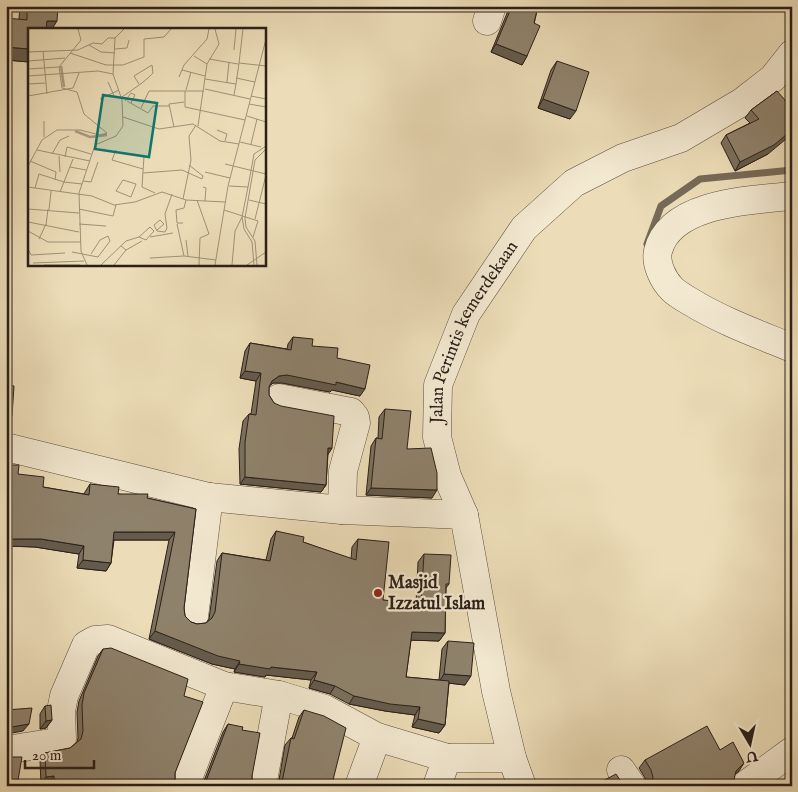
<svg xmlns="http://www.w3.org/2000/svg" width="798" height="792" font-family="'IM FELL English',serif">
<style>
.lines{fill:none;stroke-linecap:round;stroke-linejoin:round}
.stream{stroke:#776a58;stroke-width:7}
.minor-casing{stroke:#5b4e41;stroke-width:29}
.minor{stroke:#f3e9d1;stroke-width:28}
.wall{fill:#7b705d;stroke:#2b1f19}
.shaded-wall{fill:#645b4c;stroke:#2b1f19}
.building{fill:#8f826c;stroke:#2b1f19}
.poi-dot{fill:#8f2418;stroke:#f3e9d1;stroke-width:2}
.labels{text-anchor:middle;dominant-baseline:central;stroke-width:4.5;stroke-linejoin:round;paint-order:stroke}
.street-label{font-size:18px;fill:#2b1f19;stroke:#f3e9d1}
.poi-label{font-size:18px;font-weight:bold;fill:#2b1f19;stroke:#f3e9d1;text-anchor:start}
.inset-river{fill:none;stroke:#aa9c82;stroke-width:2.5}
.inset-road{fill:none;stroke:#9f9178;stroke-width:1}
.view{fill:#0f766e;fill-opacity:0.15;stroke:#0f766e;stroke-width:2.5}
.inset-edge{fill:none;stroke:#2b1f19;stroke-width:2.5}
</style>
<rect width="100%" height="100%" fill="#ecddb8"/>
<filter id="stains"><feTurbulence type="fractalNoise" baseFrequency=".004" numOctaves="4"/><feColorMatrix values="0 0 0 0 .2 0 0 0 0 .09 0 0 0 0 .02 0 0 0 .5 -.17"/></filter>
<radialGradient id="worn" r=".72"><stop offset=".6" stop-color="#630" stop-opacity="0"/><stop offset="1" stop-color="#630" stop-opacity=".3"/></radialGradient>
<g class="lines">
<path class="stream" d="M647 244 661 206 700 179 792 170"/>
<defs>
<g id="minor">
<path d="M487 21 492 6"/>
<path d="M792 196C752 200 670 202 658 251 655 263 663 280 672 289 677 294 684 298 691 302 722 321 758 334 792 348"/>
<path d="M279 398 351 412 355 417 356 423 343 471 342 510"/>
<path d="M6 447 209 497 342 510 464 515"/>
<path d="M194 617 209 497"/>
<path d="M6 750 57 742 62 739 61 711 64 696 86 645 95 640 108 639 224 686 279 695 325 709 377 737 447 758"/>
<path d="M621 770 632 786"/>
<path d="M185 786 224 686"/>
<path d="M262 786 279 695"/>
<path d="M359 786 377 737"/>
<path d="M437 786 447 758H512"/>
<path id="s1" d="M522 786 512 758 496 691 464 515 447 476 437 437 438 385 466 314 524 228 574 183 623 158 681 138 742 102 773 78 792 54"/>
<path d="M744 786 792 751"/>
</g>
</defs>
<use href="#minor" class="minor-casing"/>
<use href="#minor" class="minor"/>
</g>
<g class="wall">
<path d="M20 6H58L29 29V62L6 60 19 19Z"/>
<path d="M510 6H538L527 56 522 65 491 52Z"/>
<path d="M557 61 570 119 538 108 551 70Z"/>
<path d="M777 91 768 154 735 171 721 143 726 135 750 123 745 118 751 110Z"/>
<path d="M293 337 337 358 360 396 332 390 330 392 282 383H273L269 386V395L274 403 332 448 328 454 326 485 321 492 240 484 239 449 243 421 249 414H251L256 381 240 378 245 351 250 343 287 349 288 344Z"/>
<path d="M385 409 407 449 432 498 366 495 371 446 376 438H378L379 417Z"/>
<path d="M6 465 18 474 43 487 84 494 85 492 90 484 118 494 147 498 196 509 184 608 185 616 191 622 197 624 206 623 209 619 217 561 222 553 266 560 271 539 276 531 303 542 351 559 352 547 358 539 383 600 416 604 418 562 424 554 449 584 446 588 445 633 439 641 411 640 406 677 439 680 442 649 448 641 465 685 449 683 445 725 439 733 412 727 415 715 385 711 349 704 330 694 309 688 311 680 266 675 265 677 234 672 235 669 212 664 149 639 169 540H114L111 563 106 571 77 568 79 554 35 547 6 546Z"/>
<path d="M103 649 184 696 175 773V782L177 786H49L48 784 41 785 40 760 45 753 70 748 77 742 78 738 77 712 79 701 98 656Z"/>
<path d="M792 696V709L788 702Z"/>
<path d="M45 706 52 720 46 728 40 729V714Z"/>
<path d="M304 710 333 780 349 786H278L285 745 291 738H292L299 717Z"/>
<path d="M228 724 242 730 252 776V783L254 786H202L223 732Z"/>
<path d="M720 750 739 771 735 774 730 786H647L645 778 639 768 645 760Z"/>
</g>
<g class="shaded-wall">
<path d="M47 21H57L52 29H41Z"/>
<path d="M496 44 527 56 522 65 491 52Z"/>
<path d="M6 47 29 49V62L6 60Z"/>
<path d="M543 99 576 111 570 119 538 108Z"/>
<path d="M792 130V134L768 154 735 171 740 162Z"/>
<path d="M245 371 261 373 256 381 240 378Z"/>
<path d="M287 375 336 382 365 389 360 396 332 390 330 392 282 383H273L267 388 272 381 279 376Z"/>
<path d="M6 415 12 416 7 423H6Z"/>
<path d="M328 448H332L327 456Z"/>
<path d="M245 477 326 485 321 492 240 484Z"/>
<path d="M371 488 437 490 432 498 366 495Z"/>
<path d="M114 532H175L169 540H109Z"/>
<path d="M6 539H41L84 546 79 554 35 547 6 546Z"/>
<path d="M83 560 111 563 106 571 77 568Z"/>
<path d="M155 631 240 661 235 669 212 664 149 639Z"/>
<path d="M412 632 445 633 439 641 406 640Z"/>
<path d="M239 664 271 667 317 672 311 680 266 675 265 677 234 672Z"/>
<path d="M444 674 471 676 465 685 439 682Z"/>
<path d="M314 680 335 686 330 694 309 688Z"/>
<path d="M354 696 420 707 415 715 385 711 349 704Z"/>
<path d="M418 719 445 725 439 733 412 727Z"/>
<path d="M52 720 46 728 40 729 46 721Z"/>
<path d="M29 724 23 731 6 734V728L8 727Z"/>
<path d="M744 763 739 771 730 779 736 771Z"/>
<path d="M54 776 48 784 41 785 46 777Z"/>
<path d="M734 780 730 786H724Z"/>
</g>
<g class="building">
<path d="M27 6H58L57 21H47L46 29H29V49L6 47V18L27 20Z"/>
<path d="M512 6H538L534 23 540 26 527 56 496 44Z"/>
<path d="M557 61 589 72 576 111 543 99Z"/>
<path d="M777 91 792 108V130L774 145 740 162 726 135 759 119 751 110Z"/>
<path d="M293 337 313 339 312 346 338 348 337 358 370 365 365 389 336 382V385L287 375 279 376 272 381 269 387V395L274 403 281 406 334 416 332 448H328L326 485 245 477V442L249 414 256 415 261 373 245 371 250 343 291 350Z"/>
<path d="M6 349 8 385 14 386 12 416 6 415Z"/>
<path d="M385 409 411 411 407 449 431 448 437 473V490L371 488 376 438 382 439Z"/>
<path d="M6 465H19L18 474 44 477 43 487 89 495 90 484 119 487 118 494H148L147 498 196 509 184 608 185 616 191 622 197 624 206 623 212 618 215 612 222 553 270 561 276 531 304 537 303 542 356 560 358 539 389 542 383 600 421 604 424 554 451 555 449 584H446L445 633 412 632 406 677 449 681 445 725 418 719 420 707 390 704 354 696 335 686 314 680 317 672 271 667 270 669 239 664 240 661 218 656 155 631 175 532H114L111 563 83 560 84 546 41 539H6Z"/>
<path d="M448 641 474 643 471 676 444 674Z"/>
<path d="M111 648 188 679 184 696 203 702 175 773V782L177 786H55L54 776 46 777 45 753 70 748 81 739 83 731 82 705 84 693 103 649Z"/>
<path d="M51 705 52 720 46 721 45 706Z"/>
<path d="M32 708 29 724 6 728V710Z"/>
<path d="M304 710 324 716 346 728 333 780 349 786H280L282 782 291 738 294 739Z"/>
<path d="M228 724 243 727 242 730 260 733 252 776V783L254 786H204Z"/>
<path d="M707 726 720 750 733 742 744 763 736 771 734 780 724 786H651L653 777 651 770 645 760Z"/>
<path d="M6 757H22L17 786H6Z"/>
<path d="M616 774 624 786H598L597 784Z"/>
<path d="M457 783 463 786H456Z"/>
</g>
<circle class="poi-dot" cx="378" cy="593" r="5"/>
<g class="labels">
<g class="street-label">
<text stroke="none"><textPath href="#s1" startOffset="474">Jalan Perintis kemerdekaan</textPath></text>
</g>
<g class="poi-label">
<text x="388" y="583">Masjid<tspan x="388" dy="21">Izzatul Islam</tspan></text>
</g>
</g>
<g transform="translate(28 28)">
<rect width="238" height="238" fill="#ecddb8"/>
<path class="inset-river" d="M33 38 36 59M47 103 62 109 79 107"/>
<path class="inset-road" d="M61 17 73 24 87 25M87 21 99 20 101 12M206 22 208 1M15 23 19 66M0 24 50 22 65 15 74 16 80 10H87M42 25 78 37H95L116 29V11L136 9 143 1M166 28 179 36M181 31 210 36M0 33 37 30M211 35 215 1M0 41 31 39M154 42 177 48M0 48 70 43 85 46M151 49 156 37 179 11 181 1M208 50 227 54M177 51 208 56 206 67M80 54 87 70M199 54 201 34M0 56 17 55M208 56 211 35 238 38M177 61 222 71M158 62 163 44M157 63V79L217 92M0 68 45 60 51 45M223 68 238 71M94 69 114 55 121 49 125 45 124 37 106 48 111 56M72 71 91 62M97 73 103 65 107 67 103 75M99 73 120 85 125 78H141M221 76 238 79M113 80 121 63H176M219 88 238 94M95 89 131 101 165 96 192 113 211 116M170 98 179 36 191 16 187 1M146 99 141 76 156 74M189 102 199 106 197 113M16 109V93M14 112 29 102H52L72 107 79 105 56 86 49 64 34 60 31 39 53 12 50 1M212 114 233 119M223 116 229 91M9 122 62 133M88 122 84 132 115 141M24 126 32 112 41 108M31 128 32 144M116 128 114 159 127 165M37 129 39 119 63 126M2 133 28 144 27 152M197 136 238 146M0 138 14 112M42 139 58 142M177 144 202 150M115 145 154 142 174 151 175 148 161 137M95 152 108 156 103 169 88 163ZM55 153 63 154 70 134M201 158 220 159 214 189 207 203 204 237M0 159 64 168 86 177 107 174 134 164 158 172 197 174M175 159 178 160 177 173M220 159 226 126 238 118M7 160 11 146 36 154 54 156M32 164 45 131M155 171 163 132 161 108 168 97M169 172 181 206 172 210 171 237M221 172 238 176M0 181 51 185M51 181 85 188 88 177M21 182 23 163M196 182 230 193 225 209M214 189 216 201 224 214 226 237M227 191 238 147M0 194 51 204M155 195H149L148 182 156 180 158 172M51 196 78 198M149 196 156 228M18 197 20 181M129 202 136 196 132 192 126 197 129 203 137 204 139 200 137 186 144 166M0 203 20 214H53M122 209 145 205M11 211 18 196M158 212 160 228M0 221 3 227 37 225M98 222 114 213M44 224 70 229 82 213 80 208 72 212 63 226M122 230 156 228 188 232M5 235 56 233M16 237H52M59 237 53 223 51 165 67 117 88 108 95 98 94 72 85 46 87 10 96 1M73 237 98 213 111 209 122 199 126 203 118 212 111 209M86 237 98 222 93 218M187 237 200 158 238 11M219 237 238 224M229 237 227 213 218 199 217 190 227 132 238 121"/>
<path class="view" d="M75 67 129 75 121 129 67 121Z"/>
<rect width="238" height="238" class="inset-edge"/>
</g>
<rect width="798" height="792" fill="none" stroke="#ecddb8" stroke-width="25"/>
<rect x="8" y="8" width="783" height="777" fill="none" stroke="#2b1f19" stroke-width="2.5"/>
<rect x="12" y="12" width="773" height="767" fill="none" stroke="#2b1f19"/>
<g transform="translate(750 744) rotate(171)" stroke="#f3e9d1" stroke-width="4" paint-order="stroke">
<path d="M0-4L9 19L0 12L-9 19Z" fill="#2b1f19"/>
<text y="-8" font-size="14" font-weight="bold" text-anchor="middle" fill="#2b1f19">U</text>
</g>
<path d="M25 760v8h69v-8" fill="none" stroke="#2b1f19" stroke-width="2.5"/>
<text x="32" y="760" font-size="15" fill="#2b1f19" stroke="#f3e9d1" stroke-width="4" paint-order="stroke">20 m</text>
<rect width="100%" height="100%" filter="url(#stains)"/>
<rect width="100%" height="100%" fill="url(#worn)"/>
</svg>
